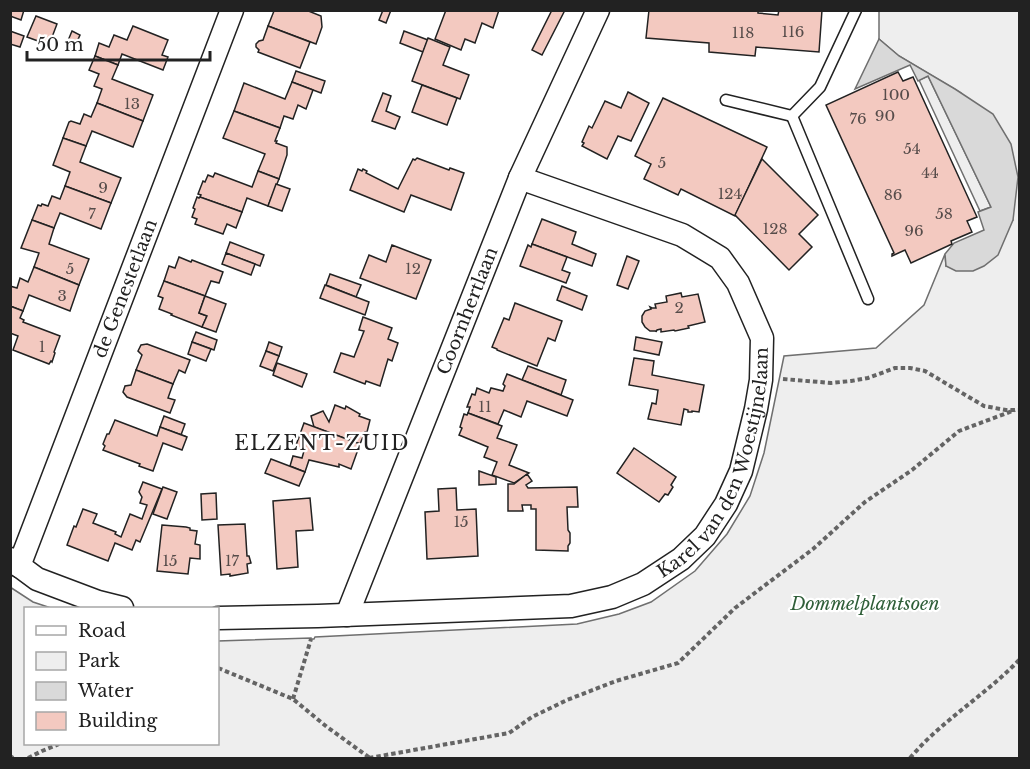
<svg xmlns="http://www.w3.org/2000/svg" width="1030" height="769" font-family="'Libre Baskerville',serif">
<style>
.green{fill:#eee;stroke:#6f6f6f;stroke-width:1.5}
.water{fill:#d9d9d9;stroke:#6f6f6f;stroke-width:1.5}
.building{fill:#f3c9c0;stroke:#222;stroke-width:1.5}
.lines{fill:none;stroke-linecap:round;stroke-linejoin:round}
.lane-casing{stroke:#222;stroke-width:13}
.street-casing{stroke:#222;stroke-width:25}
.path{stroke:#646464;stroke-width:4;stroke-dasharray:4.5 3;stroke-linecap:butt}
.lane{stroke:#fff;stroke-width:10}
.street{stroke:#fff;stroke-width:22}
.labels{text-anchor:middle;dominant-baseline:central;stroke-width:4.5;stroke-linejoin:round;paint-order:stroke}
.number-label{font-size:15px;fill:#564c4a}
.street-label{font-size:18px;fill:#222;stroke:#fff}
.park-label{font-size:18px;font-style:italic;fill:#2f5e38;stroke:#fff}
.neighbourhood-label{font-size:20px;letter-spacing:1.5px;fill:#222;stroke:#fff}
</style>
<rect width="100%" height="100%" fill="#fff"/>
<g class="green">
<path d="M879 11H1019V758H11L10 587 33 602 51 608H26V744H218V641L311 638V639H314L315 637 577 624 619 614 651 602 695 571 727 534 750 496 764 453 784 356 876 348 924 305 945 254 946 266 1013 220 961 93 899 56 879 39Z"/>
<path d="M928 76 991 207 980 211 919 80Z"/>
</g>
<path class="water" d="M879 39 899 56 955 89 993 114 1011 144 1018 177 1013 220 998 255 984 266 973 271H956L946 266 945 254 954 243 984 230 978 212 991 207 928 76 918 81 910 65 855 89Z"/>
<g class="building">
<path d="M10 10H24L21 20 10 16Z"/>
<path d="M306 10 321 16 322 27 316 44 268 26 274 11 273 10Z"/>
<path d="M383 10H391L386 23 379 20Z"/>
<path d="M446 10H499L493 28 482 23 475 43 465 39 461 50 435 39Z"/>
<path d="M552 10H565L542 55 532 50Z"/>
<path d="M649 10H758V13L778 15 779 10H822L819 52 756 47 755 56 709 52V43L646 38Z"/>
<path d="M36 16 57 24 49 45 27 37Z"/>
<path d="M133 26 168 40 162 55 168 57 163 70 122 54 118 65 95 56 99 43 109 47 114 35 127 40Z"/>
<path d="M268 26 310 42 300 68 258 52 259 50 256 47V44L259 41 263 40Z"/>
<path d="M10 31 24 36 20 47 10 44Z"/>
<path d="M72 31 80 35 75 46 67 43Z"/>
<path d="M404 31 428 40 423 52 400 43Z"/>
<path d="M428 38 450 47 443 65 469 75 460 99 412 81Z"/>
<path d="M95 56 118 65 112 79 153 95 143 121 97 103 102 89 94 86 99 74 89 70Z"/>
<path d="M296 71 325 81 321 93 292 82Z"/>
<path d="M898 72 903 81 913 77 977 217 967 221 972 232 951 241 952 244 911 263 905 250 892 256V254L894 253 826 105Z"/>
<path d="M292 82 313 90 306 109 298 105 293 119 284 116 280 128 234 111 244 83 285 99Z"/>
<path d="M422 85 457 98 447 125 412 112Z"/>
<path d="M628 92 649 103 631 141 618 136 607 159 582 146 584 143 582 142 589 126 592 128 605 101 621 108Z"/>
<path d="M383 93 391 96 386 111 400 117 395 129 372 121Z"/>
<path d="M663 98 767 147 735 216 681 189 678 195 644 179 651 164 635 156Z"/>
<path d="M97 103 143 121 133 147 92 131 86 146 63 138 69 122 71 121 80 124 84 114 91 117Z"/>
<path d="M234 111 280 128 275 141H277L276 143 287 147V155L279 179 258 171 265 154 223 138Z"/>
<path d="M63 138 86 146 80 162 121 178 111 203 65 186 70 172 53 165Z"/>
<path d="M417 158 449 170 450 168 464 173 451 210 411 195 404 212 350 190 358 169 362 171 363 169 367 171 366 173 398 189 413 159 415 160Z"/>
<path d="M762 159 818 215 799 234 812 247 789 270 735 215Z"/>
<path d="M258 171 279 179 268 206 247 198 242 212 200 197 201 195 198 194 203 181 205 182 208 175 213 177 215 173 252 187Z"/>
<path d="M276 184 290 189 282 211 268 206Z"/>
<path d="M65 186 111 203 101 229 60 213 54 228 32 220 38 205 41 206 42 204 48 206 52 196 60 199Z"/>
<path d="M197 197 199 198 200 197 242 212 236 228 227 224 223 234 195 224 197 219 192 217 195 209 193 208Z"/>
<path d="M542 219 576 232 572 244 596 254 592 266 532 244Z"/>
<path d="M32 220 54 228 49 244 89 259 79 285 34 267 39 253 21 248Z"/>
<path d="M230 242 264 255 260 266 226 253Z"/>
<path d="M532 244 567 257 562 270 570 273 566 283 520 266 528 245 531 247Z"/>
<path d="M392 245 431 260 416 299 360 278 369 255 386 262Z"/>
<path d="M226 253 255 264 251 275 222 264Z"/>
<path d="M627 256 639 261 628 289 617 285Z"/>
<path d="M179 257 191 262 192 260 223 272 219 283 211 281 205 296 164 281 169 266 175 268Z"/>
<path d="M34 267 79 285 70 311 29 295 23 311 10 306V286L17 288 20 278 28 282Z"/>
<path d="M330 274 361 285 356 297 326 285Z"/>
<path d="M164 281 205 296 199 313 207 316 202 327 171 315 172 314 159 309 163 298 158 296Z"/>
<path d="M325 285 369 302 365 315 320 298Z"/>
<path d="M562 286 587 296 582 310 557 300Z"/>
<path d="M681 293 682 297 698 294 705 322 688 326 689 328 675 331 674 330 661 332V329L657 330 656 332V331H650L645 327 642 322V316L645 311 651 309 650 307 652 308H656L655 304 667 302 666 296Z"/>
<path d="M205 296 226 304 216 332 202 327 207 316 199 313Z"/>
<path d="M515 303 562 321 555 341 548 338 537 366 497 350V349L492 347 504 318 509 320Z"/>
<path d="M10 306 23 311 20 318 24 320 23 322 60 336 54 352 55 353 52 362 51 361 49 364 13 350 18 336 10 333Z"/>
<path d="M363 317 392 328 388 339 398 343 392 361 388 359 380 386 366 381 365 384 334 372 341 353 354 357 364 331 359 330Z"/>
<path d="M196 332 217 340 214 350 192 342Z"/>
<path d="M636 337 662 342 659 355 634 350Z"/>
<path d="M192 342 211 349 206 361 188 354Z"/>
<path d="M269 342 282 347 279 356 266 351Z"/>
<path d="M147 344 190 360 185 373 179 370 173 384 136 370 142 355 138 351 141 345Z"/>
<path d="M266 351 279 356 273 371 260 366Z"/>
<path d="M634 358 654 361 652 375 704 385 699 412 692 411V412H688V410L684 409 681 425 648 419 652 403 656 404 658 390 629 385Z"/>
<path d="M277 363 307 374 302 387 273 375Z"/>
<path d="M528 366 566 380 561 395 522 380Z"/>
<path d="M136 370 173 384 168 398 175 400 170 413 127 397 123 392 125 386 131 385Z"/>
<path d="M507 374 573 400 567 416 527 401 521 417 504 410 498 424 468 413 470 407H467L472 394 475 395 477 388 489 393 491 388 503 391 505 386 503 384Z"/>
<path d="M335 405 345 409 346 406 360 414 359 416 370 420 367 432H365L360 444 314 427 311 416 323 411 329 422Z"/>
<path d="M468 413 502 426 497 438 517 445 509 465 529 473 514 483 492 475 497 462 484 457 488 447 459 435 462 428 460 427 464 414 467 415Z"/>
<path d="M164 416 185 424 181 435 187 437 160 427Z"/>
<path d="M115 420 157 436 160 427 187 437 182 450 163 443 153 471 139 466 140 464 103 450 105 446 103 444 107 434H109Z"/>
<path d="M304 423 360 444 351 469 339 464V467L309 460 305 472 290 466 293 456 302 458 304 451 295 448Z"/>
<path d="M634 448 676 477 671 485 673 487 668 495 665 494 659 502 617 473Z"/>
<path d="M271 459 305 472 299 486 265 473Z"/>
<path d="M479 471 496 477V484L479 485Z"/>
<path d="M527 474 532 481 526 485 528 488 577 487 578 507H567L568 530 570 533V543L568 546V551L536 550V509H531V505H522L523 511H508V484H514Z"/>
<path d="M143 482 162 489 140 542 136 540 132 550 115 543 108 561 67 545 74 526 76 527 83 509 97 514 93 523 116 532 115 534 121 537 130 514 142 519 147 505 140 503 142 497 139 492Z"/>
<path d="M163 487 177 492 167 519 153 514Z"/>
<path d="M456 488 457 510 476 509 478 556 427 559 425 512 439 511 438 489Z"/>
<path d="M216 493 217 519 202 520 201 494Z"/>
<path d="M310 498 313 530 296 531 298 567 277 569 273 501Z"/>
<path d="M245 524 247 556H249L251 563 247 564 248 573 230 576V574L221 575 218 525Z"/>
<path d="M162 525 186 527 190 528V530L197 531 195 544 200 545V559L190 558 188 574 157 571Z"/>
</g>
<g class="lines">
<defs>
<g id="lane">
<path d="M856 10 820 87 792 116 868 299"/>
<path d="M726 100 792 116"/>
</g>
<g id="street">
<path d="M10 559 37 579 98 602 122 608"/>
<path id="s1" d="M19 566 232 10"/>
<path id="s2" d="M347 615 520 178 598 10"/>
<path id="s3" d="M218 618 318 616 571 606 612 597 643 584 681 559 705 536 726 504 741 471 756 409 761 380 762 338 738 283 720 258 682 235 520 178"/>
</g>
</defs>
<use href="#lane" class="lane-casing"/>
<use href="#street" class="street-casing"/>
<g class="path">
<path d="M783 379 831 383 851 381 868 378 895 368H910L925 371 984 406 1006 410H1020"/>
<path d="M218 668 293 699 327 727 370 758"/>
<path d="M293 699 311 639"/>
<path d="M10 756 13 758"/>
<path d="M28 758 42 751 59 744"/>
<path d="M369 758 509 733 532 717 567 700 616 681 678 663 735 608 813 549 865 502 912 470 959 431 1015 410"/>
<path d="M910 758C942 720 986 695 1020 659"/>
</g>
<use href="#lane" class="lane"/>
<use href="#street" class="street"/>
</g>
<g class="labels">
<g class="number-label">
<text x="793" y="31">116</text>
<text x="743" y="32">118</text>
<text x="896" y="94">100</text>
<text x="132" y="103">13</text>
<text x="885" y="115">90</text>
<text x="858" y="118">76</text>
<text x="912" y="148">54</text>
<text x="662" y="162">5</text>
<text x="930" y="172">44</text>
<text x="103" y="187">9</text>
<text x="730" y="193">124</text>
<text x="893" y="194">86</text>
<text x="92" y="213">7</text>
<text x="944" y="213">58</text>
<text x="775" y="228">128</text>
<text x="914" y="230">96</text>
<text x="70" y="268">5</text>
<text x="413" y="268">12</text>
<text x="62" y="295">3</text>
<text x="679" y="307">2</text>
<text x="42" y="346">1</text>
<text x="485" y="406">11</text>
<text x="461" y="521">15</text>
<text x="170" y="560">15</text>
<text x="232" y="560">17</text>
</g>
<g class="street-label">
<text stroke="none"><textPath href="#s1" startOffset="297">de Genestetlaan</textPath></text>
<text stroke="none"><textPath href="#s2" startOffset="327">Coornhertlaan</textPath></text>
<text stroke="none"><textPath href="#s3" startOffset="578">Karel van den Woestijnelaan</textPath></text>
</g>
<g class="park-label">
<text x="865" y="604">Dommelplantsoen</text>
</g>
<g class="neighbourhood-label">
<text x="322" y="443">ELZENT-ZUID</text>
</g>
</g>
<rect width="1030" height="769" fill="none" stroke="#222222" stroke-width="24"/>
<rect x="24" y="607" width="195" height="138" fill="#ffffff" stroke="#a7a7a7" stroke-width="1.5"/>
<rect x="36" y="626" width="30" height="9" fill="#ffffff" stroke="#a7a7a7" stroke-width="1.5"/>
<text x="78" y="637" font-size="18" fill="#222222">Road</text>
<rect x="36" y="652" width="30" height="18" fill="#eeeeee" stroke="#a7a7a7" stroke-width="1.5"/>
<text x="78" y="667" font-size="18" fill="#222222">Park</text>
<rect x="36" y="682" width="30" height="18" fill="#d9d9d9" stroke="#a7a7a7" stroke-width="1.5"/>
<text x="78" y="697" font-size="18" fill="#222222">Water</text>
<rect x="36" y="712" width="30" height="18" fill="#f3c9c0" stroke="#a7a7a7" stroke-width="1.5"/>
<text x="78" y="727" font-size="18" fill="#222222">Building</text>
<path d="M27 51v9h183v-9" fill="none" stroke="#222222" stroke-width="3"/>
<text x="36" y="51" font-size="18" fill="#222222" stroke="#ffffff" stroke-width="4.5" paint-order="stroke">50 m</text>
</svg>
